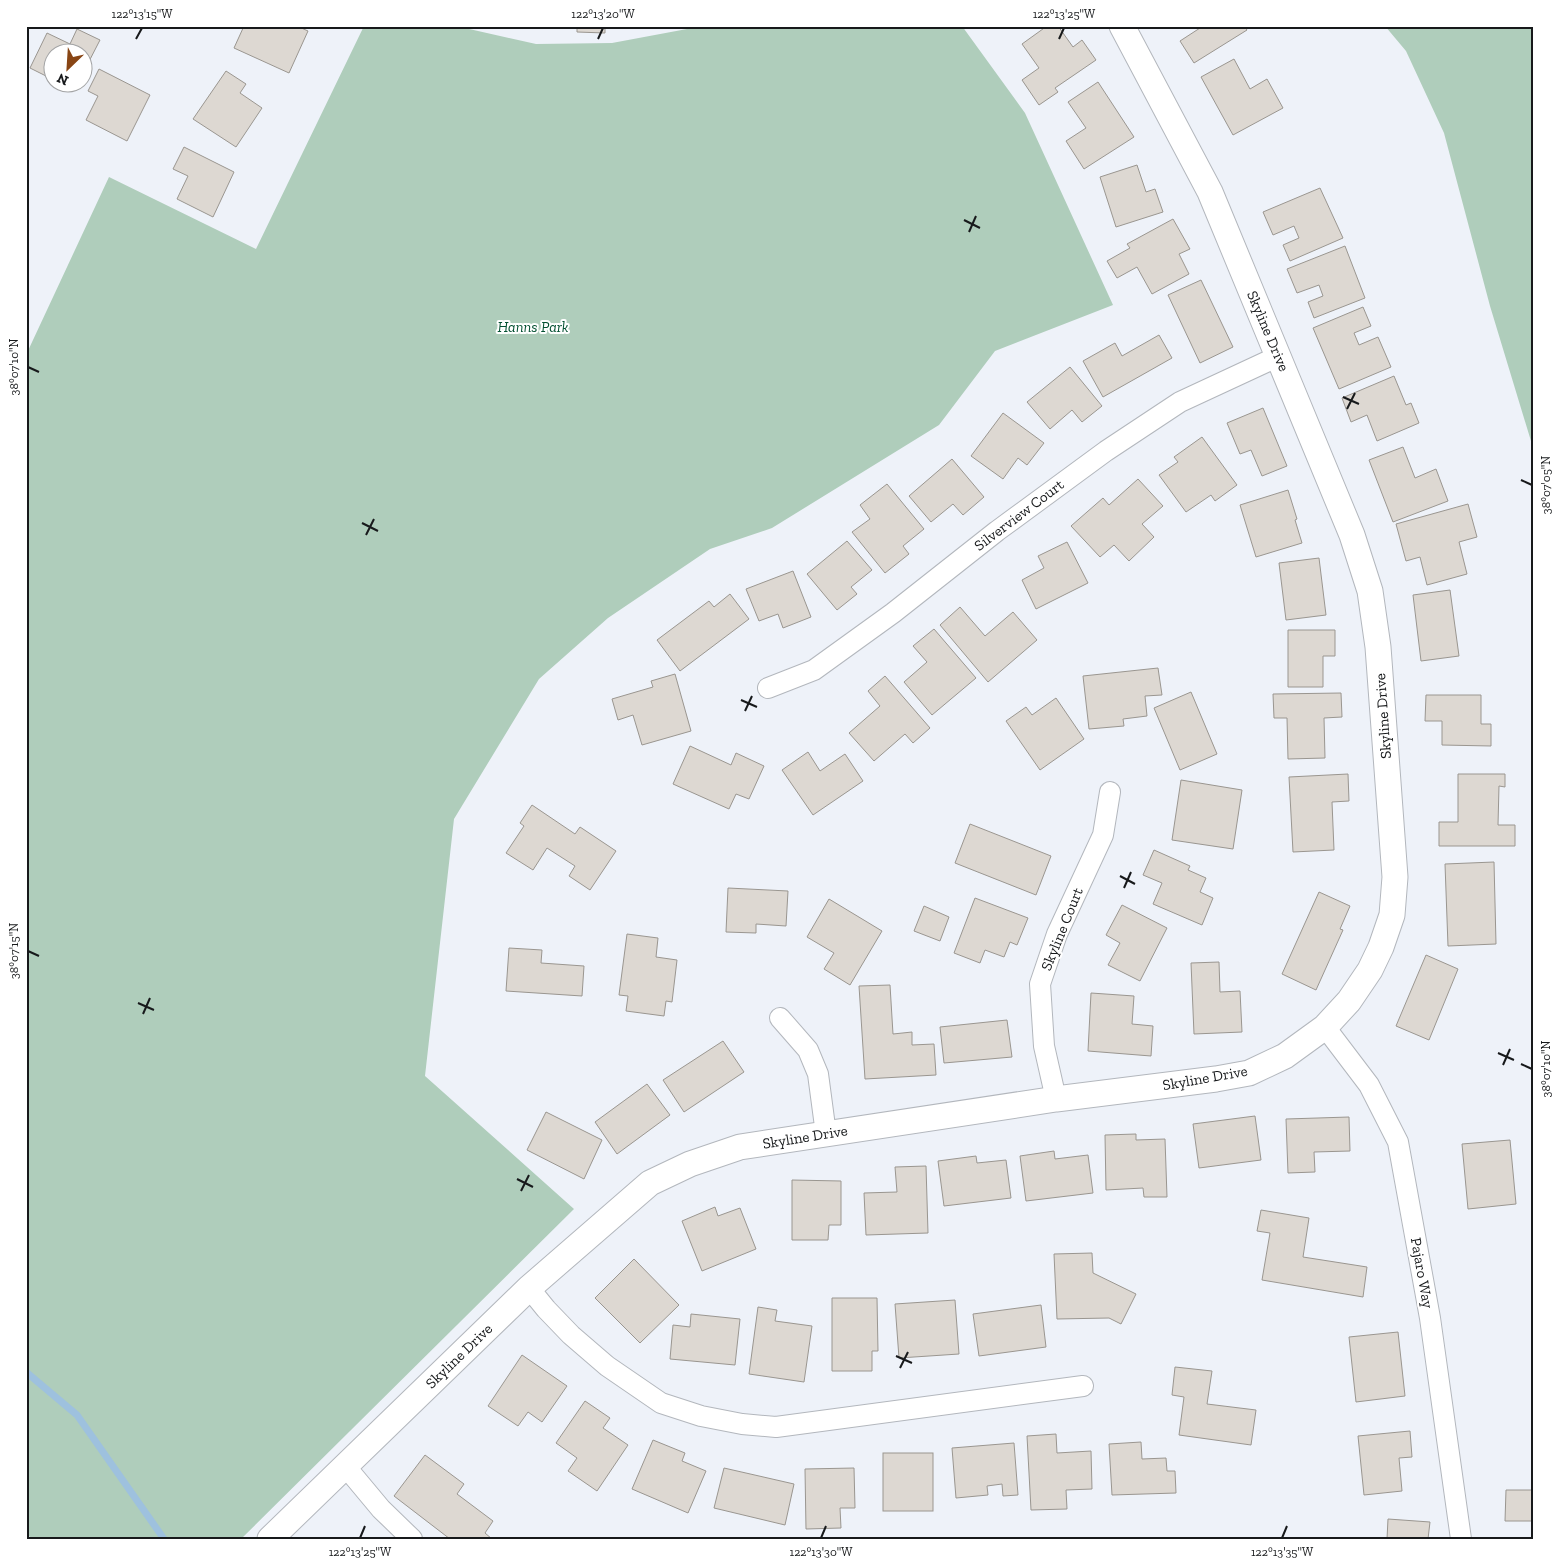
<svg xmlns="http://www.w3.org/2000/svg" width="1560" height="1565" font-family="'Zilla Slab',serif">
<style>
.green{fill:#afcdbb}
.lines{fill:none;stroke-linecap:round;stroke-linejoin:round}
.stream{stroke:#9ec1de;stroke-width:7}
.building{fill:#ddd8d2;stroke:#9a9690}
.minor-casing{stroke:#b3b7bd;stroke-width:22}
.tertiary-casing{stroke:#b3b7bd;stroke-width:27}
.minor{stroke:#fff;stroke-width:20}
.tertiary{stroke:#fff;stroke-width:25}
.ticks{fill:none;stroke:#17191b;stroke-width:2}
.labels{text-anchor:middle;dominant-baseline:central;stroke-width:4;stroke-linejoin:round;paint-order:stroke}
.park-label{font-size:15px;font-style:italic;fill:#035031;stroke:#fff}
.street-label{font-size:15px;fill:#17191b;stroke:#fff}
.neatline{fill:none;stroke:#17191b;stroke-width:2}
.ticks-label{font-size:12px;text-anchor:middle;fill:#17191b}
</style>
<rect width="100%" height="100%" fill="#eef2f9"/>
<g class="green">
<path d="M364 26H456L536 44 612 43 703 26H962L1025 113 1113 305 995 351 939 425 772 528 710 549 608 618 539 679 454 819 425 1076 574 1209 241 1539H33L26 1534V355L109 177 256 249Z"/>
<path d="M1385 26H1534V451L1490 306 1444 133 1406 51Z"/>
</g>
<g class="lines">
<path class="stream" d="M26 1372 77 1415 164 1539"/>
</g>
<g class="building">
<path d="M244 26H297L308 31 289 73 234 48Z"/>
<path d="M577 26H605V33L577 32Z"/>
<path d="M1047 26H1058L1073 47 1082 40 1096 60 1055 88 1058 92 1039 105 1022 80 1039 68 1022 44Z"/>
<path d="M1199 26H1244L1247 30 1194 63 1180 41 1200 28Z"/>
<path d="M77 29 100 40 82 75V52H52V79L30 68 47 33 70 44Z"/>
<path d="M1234 59 1250 89 1267 79 1283 108 1233 135 1201 77Z"/>
<path d="M99 69 150 95 127 141 86 120 98 96 88 91Z"/>
<path d="M226 71 246 84 240 93 262 108 236 147 193 119Z"/>
<path d="M59 82H79L75 90Z"/>
<path d="M1098 82 1134 137 1084 169 1066 141 1086 128 1068 102Z"/>
<path d="M184 147 234 172 213 217 177 199 188 176 173 169Z"/>
<path d="M1137 165 1146 192 1155 189 1163 212 1116 227 1100 177Z"/>
<path d="M1320 188 1343 238 1290 261 1283 245 1299 238 1294 226 1273 235 1263 212Z"/>
<path d="M1173 219 1190 249 1179 254 1189 274 1152 294 1137 267 1117 278 1107 261 1130 248 1127 244Z"/>
<path d="M1345 246 1365 298 1314 318 1308 302 1323 296 1319 285 1297 293 1287 269Z"/>
<path d="M1201 280 1233 347 1200 363 1168 295Z"/>
<path d="M1363 307 1371 326 1354 333 1359 345 1378 337 1391 367 1339 389 1313 328Z"/>
<path d="M1159 335 1172 358 1103 397 1083 361 1115 343 1122 356Z"/>
<path d="M1070 367 1102 406 1082 422 1072 410 1050 429 1027 402Z"/>
<path d="M1394 376 1406 405 1411 403 1419 423 1377 441 1367 415 1351 422 1342 398Z"/>
<path d="M1263 408 1287 466 1262 476 1251 450 1240 454 1227 423Z"/>
<path d="M1003 413 1044 443 1027 465 1018 458 1003 479 971 456Z"/>
<path d="M1202 437 1237 485 1215 501 1211 495 1186 512 1159 475 1178 462 1174 457Z"/>
<path d="M1403 447 1415 478 1436 469 1448 501 1393 522 1369 460Z"/>
<path d="M952 459 984 497 963 515 953 504 931 522 909 496Z"/>
<path d="M1138 479 1163 506 1142 524 1154 537 1129 561 1114 545 1100 557 1071 526 1103 498 1109 505Z"/>
<path d="M887 484 924 529 903 546 909 554 885 573 852 532 870 519 860 505Z"/>
<path d="M1288 490 1297 519 1295 520 1302 543 1256 557 1240 505Z"/>
<path d="M1468 504 1477 537 1459 542 1467 574 1427 585 1420 557 1406 561 1396 524Z"/>
<path d="M847 541 872 570 851 587 857 594 837 610 807 574Z"/>
<path d="M1067 542 1088 583 1036 609 1022 580 1044 568 1038 556Z"/>
<path d="M1319 558 1326 615 1286 620 1279 563Z"/>
<path d="M793 571 811 617 783 628 778 614 759 621 746 589Z"/>
<path d="M1450 590 1459 656 1421 661 1413 595Z"/>
<path d="M730 594 749 619 680 671 657 640 709 601 714 607Z"/>
<path d="M960 607 985 636 1013 612 1037 640 988 682 940 625Z"/>
<path d="M934 629 976 678 932 715 904 682 927 662 913 646Z"/>
<path d="M1288 630H1335V656H1323V687H1288Z"/>
<path d="M1158 668 1162 695 1145 696 1147 716 1123 719 1124 726 1089 729 1083 676Z"/>
<path d="M675 674 691 731 642 745 633 715 618 720 612 699 653 687 651 681Z"/>
<path d="M885 676 930 728 913 743 905 734 874 761 849 733 880 706 868 691Z"/>
<path d="M1191 692 1217 754 1180 770 1154 708Z"/>
<path d="M1341 693 1342 717 1324 718 1325 758 1288 759 1287 718H1274L1273 694Z"/>
<path d="M1426 695H1481V724H1491V746L1442 745V721H1425Z"/>
<path d="M1056 698 1084 739 1040 770 1006 721 1026 707 1032 715Z"/>
<path d="M690 746 731 765 736 753 764 766 749 799 736 794 729 809 673 784Z"/>
<path d="M808 752 820 771 845 754 863 781 813 815 782 770Z"/>
<path d="M1348 774 1349 801 1332 802 1334 850 1293 852 1289 777Z"/>
<path d="M1458 774H1505V787L1499 786 1498 825H1515V846H1439V822H1458Z"/>
<path d="M1181 780 1242 790 1233 849 1172 840Z"/>
<path d="M532 805 575 834 580 827 616 851 590 890 569 876 575 866 547 848 533 870 506 853 524 826 520 823Z"/>
<path d="M970 824 1051 856 1036 895 955 863Z"/>
<path d="M1154 850 1190 866 1188 870 1206 878 1200 892 1213 898 1202 925 1153 904 1162 883 1143 875Z"/>
<path d="M1494 862 1496 944 1448 946 1445 864Z"/>
<path d="M728 888 788 891 786 926 756 924V933L726 932Z"/>
<path d="M1319 892 1350 906 1340 929 1343 930 1316 990 1282 974Z"/>
<path d="M975 898 1028 918 1017 945 1010 942 1004 957 985 950 980 963 954 953Z"/>
<path d="M829 899 882 931 850 985 824 969 834 953 807 937Z"/>
<path d="M1122 905 1167 928 1140 981 1108 965 1120 943 1106 935Z"/>
<path d="M924 906 949 917 940 941 914 931Z"/>
<path d="M627 934 658 938 656 957 677 960 672 1002 666 1001 664 1016 626 1011 628 996 619 995Z"/>
<path d="M509 948 542 950 541 963 584 966 582 996 506 991Z"/>
<path d="M1426 955 1458 969 1429 1040 1396 1026Z"/>
<path d="M1219 962 1220 992 1240 991 1242 1032 1194 1034 1191 963Z"/>
<path d="M890 985 893 1034 912 1032V1045L934 1044 936 1075 865 1079 859 986Z"/>
<path d="M1091 993 1134 996 1132 1024 1153 1026 1151 1056 1088 1051Z"/>
<path d="M1007 1020 1012 1057 944 1063 940 1027Z"/>
<path d="M723 1041 744 1072 684 1112 663 1080Z"/>
<path d="M647 1084 670 1115 617 1154 595 1122Z"/>
<path d="M546 1112 602 1140 584 1179 527 1150Z"/>
<path d="M1255 1116 1261 1160 1199 1168 1193 1124Z"/>
<path d="M1349 1117 1350 1151 1314 1152 1315 1172 1288 1173 1286 1119Z"/>
<path d="M1136 1134V1140L1165 1139 1167 1197H1144L1143 1188 1106 1190 1105 1135Z"/>
<path d="M1510 1140 1516 1204 1468 1209 1462 1144Z"/>
<path d="M1054 1151 1055 1159 1088 1155 1093 1193 1026 1201 1020 1156Z"/>
<path d="M976 1156 977 1163 1006 1160 1011 1198 944 1206 938 1161Z"/>
<path d="M926 1166 928 1233 866 1235 864 1193 897 1192 895 1167Z"/>
<path d="M792 1180 841 1181V1225H829L828 1240H792Z"/>
<path d="M715 1207 718 1216 740 1208 756 1249 702 1271 682 1221Z"/>
<path d="M1261 1210 1309 1218 1303 1257 1367 1267 1363 1297 1262 1280 1270 1233 1257 1231Z"/>
<path d="M1092 1253 1093 1273 1136 1294 1121 1324 1109 1318 1057 1319 1054 1254Z"/>
<path d="M634 1259 679 1305 640 1343 595 1298Z"/>
<path d="M832 1298H877L878 1351H872V1371H832Z"/>
<path d="M955 1300 959 1354 899 1358 895 1304Z"/>
<path d="M1041 1305 1046 1347 979 1356 973 1314Z"/>
<path d="M758 1307 777 1310 775 1321 812 1326 804 1382 749 1374Z"/>
<path d="M691 1314 740 1319 735 1365 670 1359 673 1325 690 1327Z"/>
<path d="M1398 1332 1405 1396 1356 1402 1349 1337Z"/>
<path d="M522 1355 567 1386 542 1422 528 1412 518 1426 488 1406Z"/>
<path d="M1175 1367 1212 1371 1207 1404 1256 1410 1251 1445 1179 1435 1184 1397 1172 1395Z"/>
<path d="M585 1401 610 1418 603 1428 628 1445 597 1491 568 1471 577 1458 556 1443Z"/>
<path d="M1410 1431 1412 1457 1399 1458 1402 1491 1364 1495 1358 1436Z"/>
<path d="M1056 1434 1057 1453 1091 1451 1092 1489 1066 1490 1067 1509 1031 1510 1027 1436Z"/>
<path d="M653 1440 685 1453 682 1461 706 1471 688 1513 632 1489Z"/>
<path d="M1141 1442 1142 1459 1166 1458 1167 1471H1175L1176 1493 1112 1495 1109 1444Z"/>
<path d="M1014 1443 1018 1495 1003 1496 1002 1484 987 1486 988 1495 956 1498 952 1448Z"/>
<rect x="883" y="1453" width="50" height="58"/>
<path d="M425 1455 464 1484 457 1494 493 1521 485 1533 492 1539H450L394 1496Z"/>
<path d="M724 1468 794 1484 785 1525 714 1508Z"/>
<path d="M854 1468 855 1508H840L841 1528 806 1529 805 1469Z"/>
<path d="M1533 1478 1534 1521H1505L1506 1490H1533Z"/>
<path d="M1388 1519 1430 1522 1428 1539H1387Z"/>
</g>
<g class="lines">
<defs>
<g id="minor">
<path d="M768 688 814 670 893 613 997 531 1106 451 1180 402 1279 356"/>
<path d="M780 1018 808 1050 818 1074 826 1134"/>
<path d="M1325 1027 1369 1085 1398 1142 1430 1318 1461 1539"/>
<path d="M1056 1099 1044 1046 1040 984 1057 934 1103 835 1110 792"/>
<path d="M529 1288 546 1309 571 1335 607 1366 661 1403 701 1416 742 1424 776 1427 1083 1386"/>
<path d="M346 1467 381 1509 412 1539"/>
</g>
<path id="tertiary" d="M270 1539 529 1288 650 1183 690 1164 740 1147 1056 1099 1216 1079 1249 1073 1285 1056 1325 1027 1349 1001 1370 970 1381 947 1392 915 1395 877 1378 647 1370 591 1352 535 1210 192 1122 26"/>
</defs>
<use href="#minor" class="minor-casing"/>
<use href="#tertiary" class="tertiary-casing"/>
<use href="#minor" class="minor"/>
<use href="#tertiary" class="tertiary"/>
</g>
<path class="ticks" d="M136 39 142 28M598 39 603 28M1059 39 1064 28M964 220 980 228M969 232 976 216M28 367 39 372M1343 397 1359 404M1347 409 1355 393M1521 480 1532 485M362 523 378 531M366 535 374 519M741 700 757 707M745 711 752 696M1120 876 1135 884M1124 888 1131 872M28 951 39 956M138 1003 154 1010M143 1014 150 998M1498 1053 1514 1060M1521 1064 1532 1069M1503 1065 1510 1049M517 1179 533 1187M521 1191 529 1175M896 1356 912 1363M900 1368 908 1352M360 1538 365 1526M821 1538 826 1526M1282 1538 1287 1526"/>
<g class="labels">
<g class="park-label">
<text x="533" y="327">Hanns Park</text>
</g>
<g class="street-label">
<text transform="translate(1268 331) rotate(67)">Skyline Drive</text>
<text transform="translate(1019 515) rotate(-37)">Silverview Court</text>
<text transform="translate(1383 716) rotate(-94)">Skyline Drive</text>
<text transform="translate(1062 929) rotate(-68)">Skyline Court</text>
<text transform="translate(1205 1078) rotate(-10)">Skyline Drive</text>
<text transform="translate(805 1137) rotate(-9)">Skyline Drive</text>
<text transform="translate(1422 1273) rotate(80)">Pajaro Way</text>
<text transform="translate(459 1356) rotate(-44)">Skyline Drive</text>
</g>
</g>
<rect width="1560" height="1565" fill="none" stroke="#ffffff" stroke-width="55"/>
<g transform="translate(68 68) rotate(205)"><circle r="24" fill="#ffffff" stroke="#a2a3a4"/>
<path d="M0-4L9 19L0 12L-9 19Z" fill="#884514"/>
<text y="-8" font-size="14" font-weight="bold" text-anchor="middle" fill="#17191b">N</text>
</g>
<rect x="28" y="28" width="1504" height="1510" class="neatline"/>
<g class="ticks-label">
<text x="142" y="18">122°13'15"W</text>
<text x="603" y="18">122°13'20"W</text>
<text x="1064" y="18">122°13'25"W</text>
<text transform="translate(14 367) rotate(-90)" y="4">38°07'10"N</text>
<text transform="translate(1546 485) rotate(-90)" y="4">38°07'05"N</text>
<text transform="translate(14 951) rotate(-90)" y="4">38°07'15"N</text>
<text transform="translate(1546 1069) rotate(-90)" y="4">38°07'10"N</text>
<text x="360" y="1556">122°13'25"W</text>
<text x="821" y="1556">122°13'30"W</text>
<text x="1282" y="1556">122°13'35"W</text>
</g>
</svg>
